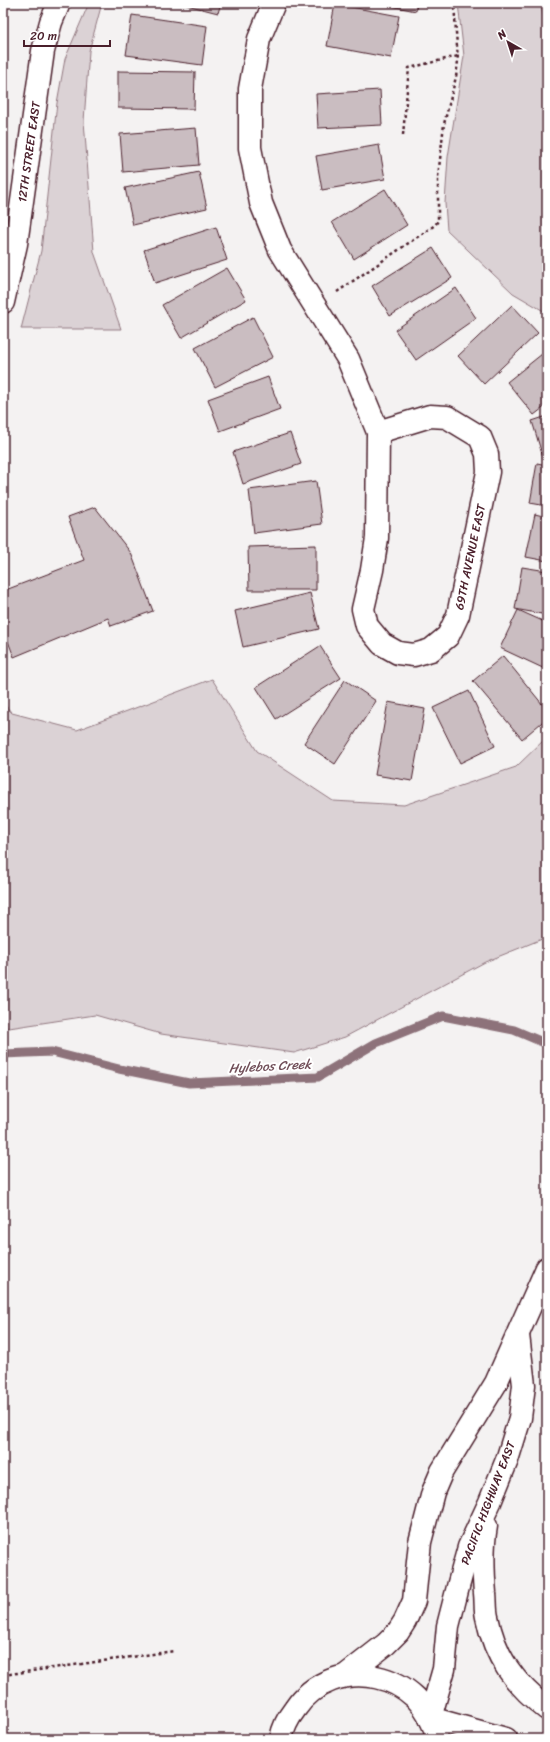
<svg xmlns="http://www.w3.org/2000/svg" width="550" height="1742" font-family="Sriracha,sans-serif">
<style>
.green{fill:#dbd2d5;stroke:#927880}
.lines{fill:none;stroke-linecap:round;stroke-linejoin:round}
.stream{stroke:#8d727a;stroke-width:9}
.building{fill:#cabdc1;stroke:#4a1f2b}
.minor-casing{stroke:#4a1f2b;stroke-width:25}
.secondary-casing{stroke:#4a1f2b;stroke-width:25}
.primary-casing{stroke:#4a1f2b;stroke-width:25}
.path{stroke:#4a1f2b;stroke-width:2.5;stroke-dasharray:3 3;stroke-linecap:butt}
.minor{stroke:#fff;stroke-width:22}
.secondary{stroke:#fff;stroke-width:22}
.primary{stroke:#fff;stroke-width:22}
.labels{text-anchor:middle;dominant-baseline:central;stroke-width:4;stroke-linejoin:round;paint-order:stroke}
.street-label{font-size:12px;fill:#4a1f2b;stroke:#fff}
.water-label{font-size:13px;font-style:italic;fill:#714f59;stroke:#fff}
</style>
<rect width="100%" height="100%" fill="#f4f2f2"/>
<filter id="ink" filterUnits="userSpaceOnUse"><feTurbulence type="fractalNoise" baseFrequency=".025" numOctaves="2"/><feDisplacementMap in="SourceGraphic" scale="8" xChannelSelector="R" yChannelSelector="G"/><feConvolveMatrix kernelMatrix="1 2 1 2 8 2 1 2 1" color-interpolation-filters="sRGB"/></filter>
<g filter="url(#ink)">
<g class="green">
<path d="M89 3H102L89 51 84 121 94 252 121 329H21L41 251 57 103 65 59Z"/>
<path d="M458 3H540L547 30V313L513 293 447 230 445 203 448 157 464 56Z"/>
<path d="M212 679 257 751 333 801 404 805 516 767 547 737V937L485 962 345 1037 294 1053 161 1034 95 1015 9 1028 3 1026V703L12 713 77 730Z"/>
</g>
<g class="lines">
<path class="stream" d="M3 1054 52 1052 119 1069 189 1083 318 1077 376 1043 443 1016 514 1030 547 1044"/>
</g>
<g class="building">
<path d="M179 3H221L218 13Z"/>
<path d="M375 3H417L416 11Z"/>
<path d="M335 4 399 16 391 58 327 46Z"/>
<path d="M132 15 207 26 202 65 126 55Z"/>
<path d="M118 71 195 72 194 109 118 108Z"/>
<path d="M380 90 382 125 318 128 316 94Z"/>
<path d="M196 128 199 165 123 172 120 134Z"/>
<path d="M379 145 385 179 322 190 316 156Z"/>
<path d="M199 172 207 208 133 225 125 188Z"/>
<path d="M385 189 407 225 354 259 332 222Z"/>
<path d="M216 227 227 260 155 283 144 250Z"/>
<path d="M433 248 452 278 390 316 372 286Z"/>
<path d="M227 268 246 300 181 338 162 305Z"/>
<path d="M456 288 476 318 416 360 395 330Z"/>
<path d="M512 305 538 333 484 384 458 356Z"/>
<path d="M253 317 273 357 215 387 195 348Z"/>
<path d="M547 350V405L534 415 507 382Z"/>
<path d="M268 377 280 409 220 431 208 399Z"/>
<path d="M547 416V464H545L532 421Z"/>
<path d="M290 433 301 464 243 484 233 452Z"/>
<path d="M537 463 547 465V506L530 503Z"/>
<path d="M316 481 322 524 254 533 249 490Z"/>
<path d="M95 507 131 553 153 611 111 626 108 618 14 657 3 628V591L84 560 68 517Z"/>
<path d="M535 514 547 517V561L526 557Z"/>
<path d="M316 545V590H249L248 547Z"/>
<path d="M522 567 547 571V615L515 609Z"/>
<path d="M310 593 319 629 243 647 235 611Z"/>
<path d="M518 610 547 623V670L500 648Z"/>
<path d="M320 646 341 678 276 719 256 687Z"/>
<path d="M503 656 547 710V718L522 739 473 681Z"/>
<path d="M345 680 376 701 335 764 304 743Z"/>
<path d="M469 691 495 746 460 763 433 708Z"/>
<path d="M388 702 425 709 412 781 375 775Z"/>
</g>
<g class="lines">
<defs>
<g id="minor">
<path d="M274 3 259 39 250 89V148L261 203 280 250 348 359 378 432 377 538 372 570 363 609 367 626 382 644 398 653 414 655 431 650 448 636 458 615 488 472 487 454 480 437 447 417 430 416 378 432"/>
<path d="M3 302 16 244 43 51 51 22 59 3"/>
</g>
<path id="secondary" d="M430 1718 506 1739"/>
<g id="primary">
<path d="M486 1526C482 1548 483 1570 485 1593 486 1601 485 1609 487 1617 495 1658 515 1684 547 1709"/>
<path d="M345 1676 386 1644 398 1632 405 1621 414 1601 420 1542 433 1492 442 1471 496 1383 547 1268"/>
<path d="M430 1718 444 1669 448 1626 459 1583 469 1547 490 1502 507 1460 520 1418 524 1385 518 1335"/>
<path d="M281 1739C283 1728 288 1718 295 1709 333 1652 426 1671 437 1739"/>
</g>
</defs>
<use href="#minor" class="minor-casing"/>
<use href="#secondary" class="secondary-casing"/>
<use href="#primary" class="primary-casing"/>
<g class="path">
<path d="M403 135 409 68 458 56"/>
<path d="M337 292 435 225 438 221V177L444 124 456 77 458 61 454 3"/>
<path d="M3 1675 174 1651"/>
</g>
<use href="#minor" class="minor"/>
<use href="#secondary" class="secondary"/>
<use href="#primary" class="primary"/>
</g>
</g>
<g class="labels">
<g class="street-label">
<text transform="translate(29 152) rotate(-82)">12TH STREET EAST</text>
<text transform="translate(470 557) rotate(-78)">69TH AVENUE EAST</text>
<text transform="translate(488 1503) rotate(-69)">PACIFIC HIGHWAY EAST</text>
</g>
<g class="water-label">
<text transform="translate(270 1066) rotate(-3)">Hylebos Creek</text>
</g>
</g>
<rect width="550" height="1742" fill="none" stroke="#fff" stroke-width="16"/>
<rect x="8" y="8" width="534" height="1726" fill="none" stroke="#4a1f2b" stroke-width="1.5" filter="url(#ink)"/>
<g transform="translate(508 42) rotate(321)" stroke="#ffffff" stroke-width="3" paint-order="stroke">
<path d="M0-3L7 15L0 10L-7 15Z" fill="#4a1f2b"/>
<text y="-6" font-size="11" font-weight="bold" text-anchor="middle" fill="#4a1f2b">N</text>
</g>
<path d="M24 40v6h86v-6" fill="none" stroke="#4a1f2b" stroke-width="2"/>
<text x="30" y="40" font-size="12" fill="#4a1f2b" stroke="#ffffff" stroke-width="3" paint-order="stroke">20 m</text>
</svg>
